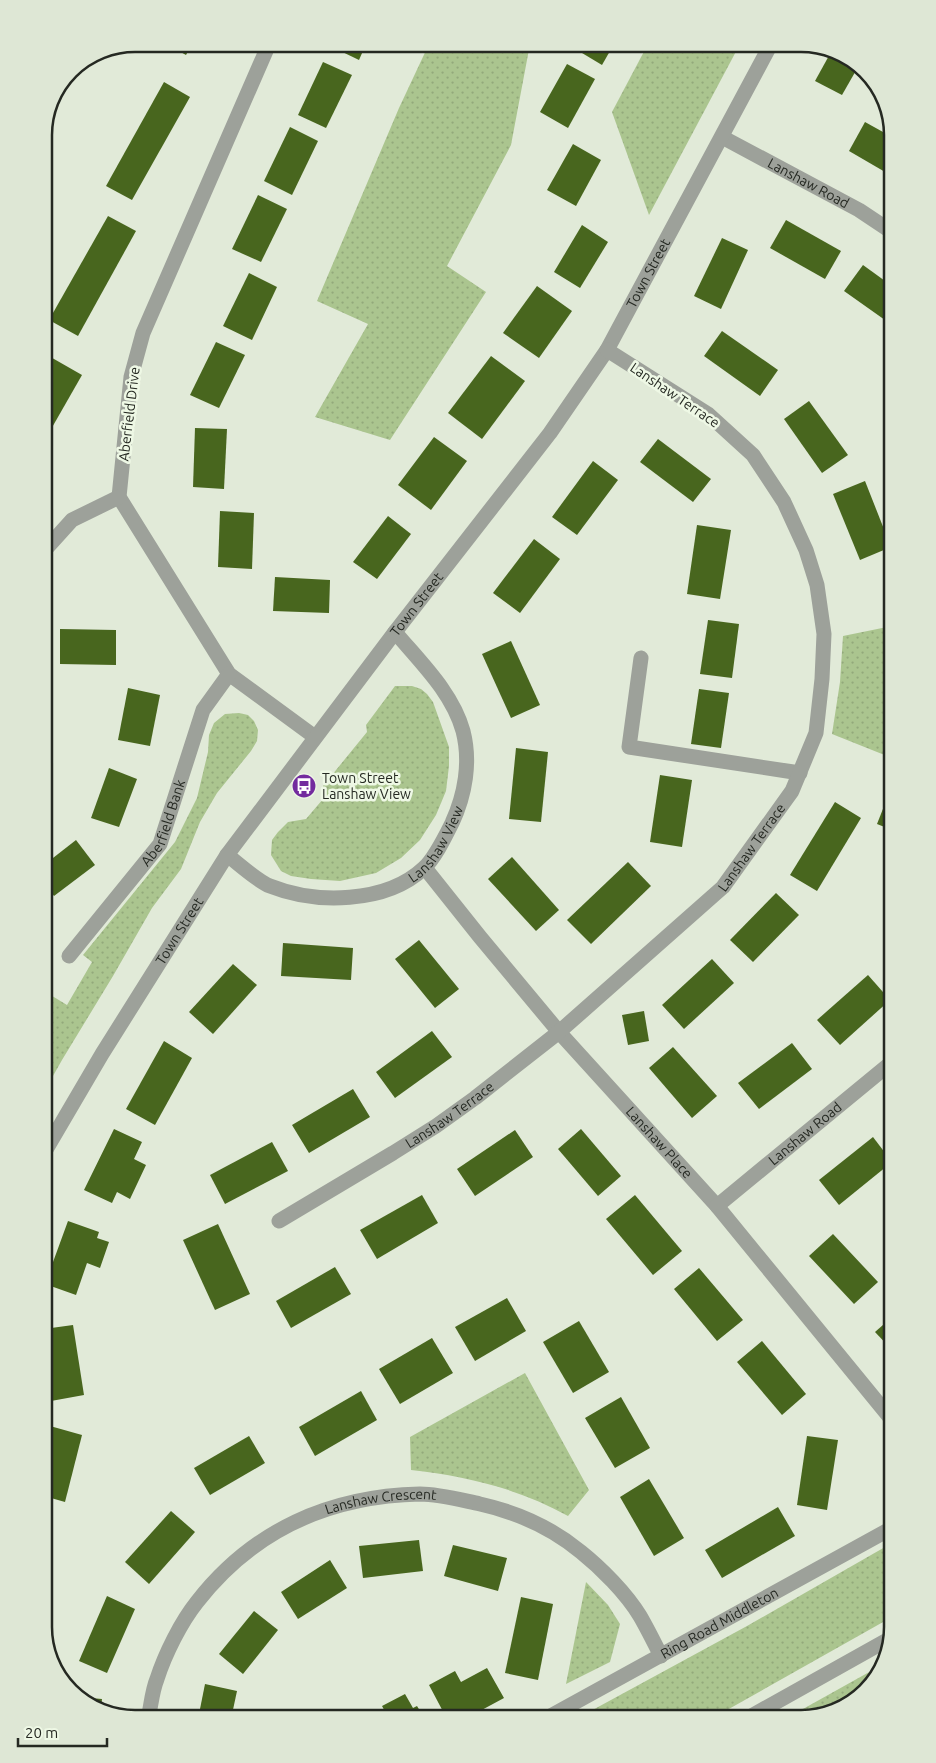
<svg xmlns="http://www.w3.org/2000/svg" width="936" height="1763" font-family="Ubuntu,sans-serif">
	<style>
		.grass { fill: url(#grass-dots) }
		.building { fill: #48661e }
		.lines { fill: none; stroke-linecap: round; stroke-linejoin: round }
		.minor { stroke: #9da19a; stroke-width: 15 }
		.labels { text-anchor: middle; stroke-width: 5; stroke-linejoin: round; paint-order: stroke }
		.street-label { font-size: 14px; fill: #252922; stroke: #eef8e5 }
		.poi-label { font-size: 14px; fill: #252922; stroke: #eef8e5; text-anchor: start }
		.rim { fill: none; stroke: #252922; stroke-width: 2.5 }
	</style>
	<defs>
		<pattern id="grass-dots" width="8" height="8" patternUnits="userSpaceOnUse" patternTransform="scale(1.25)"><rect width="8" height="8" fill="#abc58f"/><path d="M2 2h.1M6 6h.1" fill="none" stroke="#93a97b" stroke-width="1.8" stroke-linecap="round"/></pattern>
	</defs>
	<rect width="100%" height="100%" fill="#e1ead8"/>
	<g class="grass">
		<polygon points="429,44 530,44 511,145 447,266 486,292 390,440 315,417 368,324 317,301 399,108"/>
		<polygon points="648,44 740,44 649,215 612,112"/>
		<polygon points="892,626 892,758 832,734 840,682 843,636"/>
		<polygon points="395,686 412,686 421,689 427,694 433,702 449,747 449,766 446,791 436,815 420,840 401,858 376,873 340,881 311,879 291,876 281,871 271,855 272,840 278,832 288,822 306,819 323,799 323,786 367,732 366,725"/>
		<polygon points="239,713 248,715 254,721 258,730 257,741 251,751 217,793 200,822 181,869 152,908 113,976 62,1060 44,1092 44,991 67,1005 92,962 83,955 175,842 197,798 208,752 209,735 214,723 225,714"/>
		<path d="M 525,1373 L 589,1490 L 568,1516 C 520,1489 466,1476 411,1470 L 410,1437 Z"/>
		<polygon points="892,1543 892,1617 711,1719 576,1719 747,1626"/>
		<polygon points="586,1582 608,1605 620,1624 610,1662 566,1684"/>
		<polygon points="880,1666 877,1679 836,1712 800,1719 785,1719"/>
	</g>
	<g class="building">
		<polygon points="166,44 192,44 186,55"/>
		<polygon points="331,44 366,44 359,60 330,46"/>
		<polygon points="574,44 614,44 602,65 572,47"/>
		<polygon points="831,52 852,59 858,67 842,95 815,81"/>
		<polygon points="323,62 352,75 326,128 298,115"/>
		<polygon points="567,64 595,79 568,128 540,112"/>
		<polygon points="164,82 190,97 132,200 106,186"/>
		<polygon points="865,122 892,137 892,176 849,151"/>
		<polygon points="290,127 318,141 292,195 264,181"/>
		<polygon points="573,144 601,160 576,206 547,190"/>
		<polygon points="258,195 287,209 261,262 232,249"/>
		<polygon points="108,216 136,231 78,336 49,320"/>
		<polygon points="786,220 841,251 825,279 770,248"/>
		<polygon points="582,225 608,242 580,288 554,272"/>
		<polygon points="722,238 748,250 721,309 694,296"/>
		<polygon points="863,265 892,286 892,325 844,291"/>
		<polygon points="249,273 277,287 252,340 223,326"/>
		<polygon points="537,286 572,311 539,358 503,333"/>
		<polygon points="722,331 778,370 760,396 704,356"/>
		<polygon points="216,342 245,355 219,408 190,395"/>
		<polygon points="47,355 82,375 50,431 44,428 44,360"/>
		<polygon points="491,356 525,381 482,439 448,413"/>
		<polygon points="809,401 848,455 822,473 784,419"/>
		<polygon points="195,428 227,429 224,489 193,487"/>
		<polygon points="434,437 467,461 431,510 398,485"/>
		<polygon points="658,439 711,479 693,502 640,462"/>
		<polygon points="593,461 618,480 577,535 552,517"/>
		<polygon points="865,481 891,547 860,560 833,494"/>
		<polygon points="220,511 254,513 252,569 218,567"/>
		<polygon points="388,516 411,534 377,579 353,562"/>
		<polygon points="697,525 731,530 720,599 687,594"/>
		<polygon points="534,539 560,559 520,613 493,593"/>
		<polygon points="275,577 330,580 329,613 273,611"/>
		<polygon points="708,620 739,624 732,678 700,674"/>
		<polygon points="60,629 116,630 116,665 60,664"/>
		<polygon points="511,641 540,705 511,718 482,654"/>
		<polygon points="128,688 160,695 150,746 118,740"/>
		<polygon points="699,689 729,693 721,748 691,744"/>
		<polygon points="516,748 548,752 541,822 509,819"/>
		<polygon points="109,768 137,779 119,827 91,818"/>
		<polygon points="660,775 692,780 682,847 650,842"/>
		<polygon points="892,786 892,830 877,824"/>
		<polygon points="835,802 861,818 817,891 790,875"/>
		<polygon points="76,840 95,865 54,896 44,883 44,865"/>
		<polygon points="512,857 559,910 536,931 488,879"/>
		<polygon points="628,862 651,886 591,944 567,920"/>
		<polygon points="776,893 799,915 753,962 730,940"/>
		<polygon points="419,940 459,989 435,1008 395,959"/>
		<polygon points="283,943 353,948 351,980 281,976"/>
		<polygon points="712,959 734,983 684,1029 662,1005"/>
		<polygon points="233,964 257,985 213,1034 189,1012"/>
		<polygon points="868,975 890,1000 840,1045 817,1020"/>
		<polygon points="644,1011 649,1041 628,1045 622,1015"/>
		<polygon points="432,1031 452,1057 395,1098 376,1072"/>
		<polygon points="164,1041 192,1058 155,1125 126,1109"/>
		<polygon points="792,1043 812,1069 759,1109 738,1083"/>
		<polygon points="673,1047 717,1096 692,1118 649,1068"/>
		<polygon points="353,1089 370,1117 309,1153 292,1125"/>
		<polygon points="114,1129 142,1142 134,1159 146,1165 130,1199 117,1192 112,1203 84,1190"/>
		<polygon points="581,1129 621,1176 598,1196 558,1149"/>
		<polygon points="515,1130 533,1157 475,1196 457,1169"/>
		<polygon points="873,1137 892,1162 839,1205 819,1180"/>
		<polygon points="272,1142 288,1171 225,1204 210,1175"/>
		<polygon points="422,1195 438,1223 377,1259 360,1230"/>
		<polygon points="635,1195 682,1251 653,1275 606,1219"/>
		<polygon points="68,1221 99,1232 97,1238 109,1242 100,1268 87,1263 76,1295 45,1284"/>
		<polygon points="218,1224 250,1294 215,1310 183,1240"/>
		<polygon points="833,1234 878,1282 854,1304 809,1256"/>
		<polygon points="335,1267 351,1294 291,1328 276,1301"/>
		<polygon points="699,1268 743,1320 717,1341 674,1289"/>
		<polygon points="507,1298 526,1331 475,1361 455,1327"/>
		<polygon points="892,1317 892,1350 875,1332"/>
		<polygon points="579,1321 609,1372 573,1393 543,1342"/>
		<polygon points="73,1325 84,1395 51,1401 44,1354 44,1329"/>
		<polygon points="432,1338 453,1373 400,1404 379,1369"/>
		<polygon points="762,1341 806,1394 782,1415 737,1362"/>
		<polygon points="361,1391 377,1420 315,1456 299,1427"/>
		<polygon points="621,1397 650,1448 615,1468 585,1418"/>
		<polygon points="50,1426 82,1435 65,1502 44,1496 44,1452"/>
		<polygon points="249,1436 265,1463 210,1495 194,1468"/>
		<polygon points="807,1436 838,1440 827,1510 797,1505"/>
		<polygon points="649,1479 684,1538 654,1556 620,1497"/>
		<polygon points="778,1507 795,1536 722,1578 705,1550"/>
		<polygon points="171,1511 195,1532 149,1584 125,1562"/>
		<polygon points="419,1540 423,1571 363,1578 359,1546"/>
		<polygon points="453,1545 507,1558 498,1591 444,1576"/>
		<polygon points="330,1560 347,1588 298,1619 281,1592"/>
		<polygon points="107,1596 135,1609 107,1673 79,1661"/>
		<polygon points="521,1597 553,1604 538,1680 505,1673"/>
		<polygon points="254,1611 278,1630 243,1674 219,1654"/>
		<polygon points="487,1668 504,1698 465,1719 447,1719 429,1685 455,1671 461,1682"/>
		<polygon points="205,1684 237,1691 231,1719 198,1719"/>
		<polygon points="405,1694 413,1708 417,1706 425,1719 389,1719 382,1706"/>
		<polygon points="79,1697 102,1699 101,1709 84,1704"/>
	</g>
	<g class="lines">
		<g class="minor">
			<polyline points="269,44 143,333 131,377 119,497 229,674 315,737"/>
			<path id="s1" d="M 722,137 L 859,210 L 892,232"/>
			<polyline points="44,551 72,520 119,497"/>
			<polyline points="641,658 629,747 800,773"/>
			<path id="s2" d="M 227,855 C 238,863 257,881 270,886 C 315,904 386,904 424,868 C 435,858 445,837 452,823 C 465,795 471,762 463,731 C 452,692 421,663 395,632"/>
			<path id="s3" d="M 425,868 L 480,937 L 559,1032 L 717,1206 L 892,1420"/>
			<path id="s4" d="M 69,956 L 160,844 L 203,710 L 229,674"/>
			<path id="s5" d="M 44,1153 L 102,1054 L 227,855 L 395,632 L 550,433 L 607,350 L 771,44"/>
			<path id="s6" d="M 717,1206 L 892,1062"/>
			<path id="s7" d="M 279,1221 L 393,1153 L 436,1126 L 475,1098 L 559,1032 L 723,887 L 792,791 L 816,733 L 822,679 L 824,634 L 817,585 L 806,550 L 784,502 L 753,455 L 708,414 L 607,350"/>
			<path id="s8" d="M 148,1719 C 151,1706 152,1691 157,1679 C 165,1654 181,1622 197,1602 C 253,1530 330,1496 420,1494 C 439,1494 461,1500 480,1504 C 516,1512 552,1528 581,1552 C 601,1568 626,1593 640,1616 C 647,1628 654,1642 661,1656"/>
			<path id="s9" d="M 545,1719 L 892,1528"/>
			<polyline points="746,1719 889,1639"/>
		</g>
	</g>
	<defs>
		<symbol id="bus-disc" viewBox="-11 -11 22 22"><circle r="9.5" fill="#732b9e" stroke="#eef8e5"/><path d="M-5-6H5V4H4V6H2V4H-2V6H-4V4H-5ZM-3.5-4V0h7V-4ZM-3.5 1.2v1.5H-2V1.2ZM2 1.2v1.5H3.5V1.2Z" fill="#fff"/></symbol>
	</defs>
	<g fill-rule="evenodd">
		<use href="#bus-disc" x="290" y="772" width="28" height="28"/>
	</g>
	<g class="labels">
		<g class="street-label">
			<text dy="5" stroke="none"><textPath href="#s1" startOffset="98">Lanshaw Road</textPath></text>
			<text dy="5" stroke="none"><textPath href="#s5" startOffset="1069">Town Street</textPath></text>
			<text transform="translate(675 395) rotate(34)" y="5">Lanshaw Terrace</text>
			<text transform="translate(129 414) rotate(-83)" y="5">Aberfield Drive</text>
			<text dy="5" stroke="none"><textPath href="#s5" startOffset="664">Town Street</textPath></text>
			<text dy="5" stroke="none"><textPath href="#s4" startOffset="165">Aberfield Bank</textPath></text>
			<text dy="5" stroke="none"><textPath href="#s2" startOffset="242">Lanshaw View</textPath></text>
			<text dy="5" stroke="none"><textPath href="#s7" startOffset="606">Lanshaw Terrace</textPath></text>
			<text dy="5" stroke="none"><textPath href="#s5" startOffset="260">Town Street</textPath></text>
			<text dy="5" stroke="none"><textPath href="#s7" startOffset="201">Lanshaw Terrace</textPath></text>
			<text dy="5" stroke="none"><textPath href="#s6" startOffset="114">Lanshaw Road</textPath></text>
			<text dy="5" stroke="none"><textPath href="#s3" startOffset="361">Lanshaw Place</textPath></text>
			<text dy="5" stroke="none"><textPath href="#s8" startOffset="345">Lanshaw Crescent</textPath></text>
			<text dy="5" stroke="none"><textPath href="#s9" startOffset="199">Ring Road Middleton</textPath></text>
		</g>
		<g class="poi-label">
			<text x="322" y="783">Town Street<tspan x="322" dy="16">Lanshaw View</tspan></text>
		</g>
	</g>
	<path d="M0 0H936V1763H0ZM135 52H801A83 83 0 0 1 884 135V1627A83 83 0 0 1 801 1710H135A83 83 0 0 1 52 1627V135A83 83 0 0 1 135 52Z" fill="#dee7d5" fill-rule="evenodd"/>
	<path class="rim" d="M135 52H801A83 83 0 0 1 884 135V1627A83 83 0 0 1 801 1710H135A83 83 0 0 1 52 1627V135A83 83 0 0 1 135 52Z"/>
	<path d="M18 1738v8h89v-8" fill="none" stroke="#252922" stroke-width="2.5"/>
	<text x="25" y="1738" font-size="15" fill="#252922" stroke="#eef8e5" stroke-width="4" paint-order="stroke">20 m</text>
</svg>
